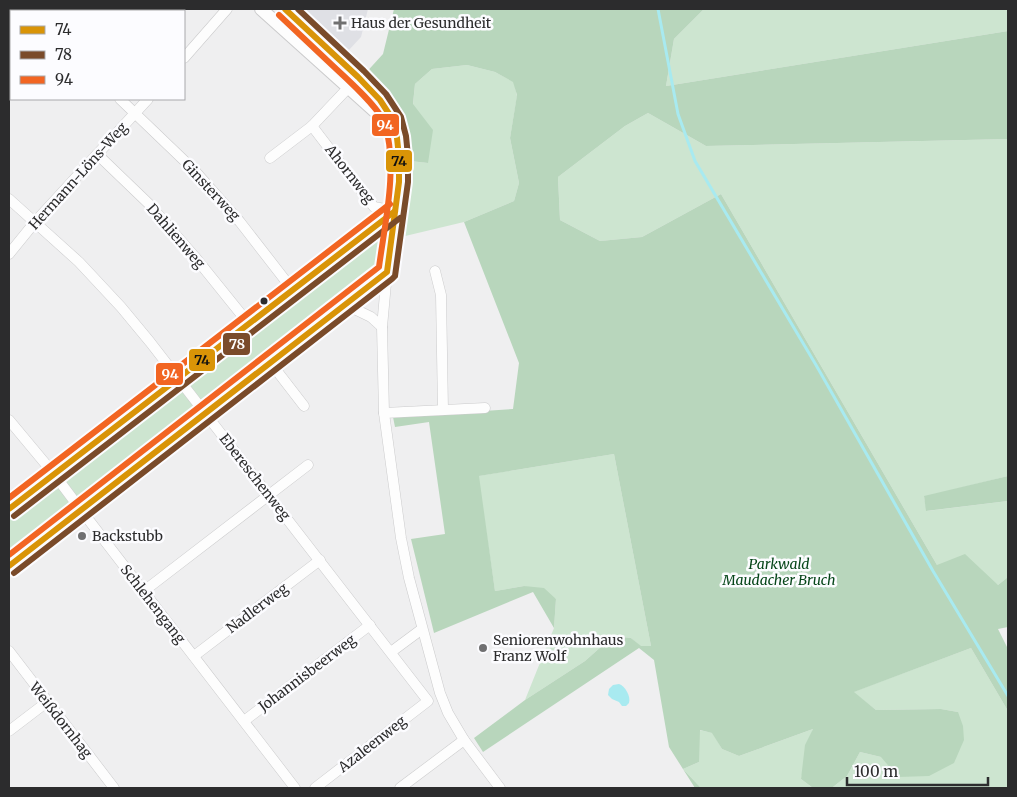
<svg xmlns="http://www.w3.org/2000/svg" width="1017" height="797" font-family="Merriweather,serif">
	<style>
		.built { fill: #dfe0e5 }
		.green { fill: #cde5d0 }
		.forest { fill: #b8d6bc }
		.water { fill: #a8eaf0 }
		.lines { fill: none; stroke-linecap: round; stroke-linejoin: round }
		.stream { stroke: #a8eaf0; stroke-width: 3 }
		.minor-casing { stroke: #cbcbcc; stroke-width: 11 }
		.tertiary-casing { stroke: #cbcbcc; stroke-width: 14 }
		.minor { stroke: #fdfdfd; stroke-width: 10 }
		.tertiary { stroke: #fdfdfd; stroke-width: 12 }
		.bus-1-casing { stroke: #fcfcff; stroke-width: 10 }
		.bus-2-casing { stroke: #fcfcff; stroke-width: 10 }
		.bus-3-casing { stroke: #fcfcff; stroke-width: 10 }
		.bus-1 { stroke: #d99407; stroke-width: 6 }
		.bus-2 { stroke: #7a4b2a; stroke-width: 6 }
		.bus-3 { stroke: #f26522; stroke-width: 6 }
		.poi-dot { fill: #707071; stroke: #fcfcff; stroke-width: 2 }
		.bus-dot { fill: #2c2c2d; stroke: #fcfcff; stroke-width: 2 }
		.labels { text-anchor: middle; stroke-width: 5; stroke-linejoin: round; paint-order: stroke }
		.poi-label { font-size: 14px; fill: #2c2c2d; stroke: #fcfcff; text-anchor: start }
		.street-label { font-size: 14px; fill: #2c2c2d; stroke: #fcfcff }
		.park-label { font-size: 14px; font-style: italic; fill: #064619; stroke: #fcfcff }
		.line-badge { stroke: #fcfcff; stroke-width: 2 }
		.badge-label { font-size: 14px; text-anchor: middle; font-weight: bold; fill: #fff }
		.pale-badge-label { font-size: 14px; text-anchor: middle; font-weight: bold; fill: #111 }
	</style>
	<rect width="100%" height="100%" fill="#efeff0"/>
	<polygon class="built" points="299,9 368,9 361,37 347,52"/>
	<g class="green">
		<polygon points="704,9 1008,9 1008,31 666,86 674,39"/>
		<polygon points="467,65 495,72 514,82 517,96 510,138 519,183 514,201 464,222 401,237 410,161 428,163 413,105 415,84 432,69"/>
		<polygon points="648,113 706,146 1008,139 1008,476 924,497 927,511 1008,501 1008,577 998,585 937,565 721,194 642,237 600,241 560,220 558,177 625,126"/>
		<polygon points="395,211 387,272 9,566 9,509"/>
		<polygon points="614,454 651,646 640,646 631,638 622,637 603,645 585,661 525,700 554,628 556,599 524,586 495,591 478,476"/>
		<polygon points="971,648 1008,711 1008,788 821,788 833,787 847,776 860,752 881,757 958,712 941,709 876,710 853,692"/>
		<polygon points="813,729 801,779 813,788 701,788 683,769 699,762 699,730 713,733 722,749 739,756"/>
	</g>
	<g class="forest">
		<polygon points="394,9 704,9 674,39 666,86 1008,31 1008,139 706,146 648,113 625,126 558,177 560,220 600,241 642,237 721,194 937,565 965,554 998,585 1008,577 1008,627 998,629 1008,649 1008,711 971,648 854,692 876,710 941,709 958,712 963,726 964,740 954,763 929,776 898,777 881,757 860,752 847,776 833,787 813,788 801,779 805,745 813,729 739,756 722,749 712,733 700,730 699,762 683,769 701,788 695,788 669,747 654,660 639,648 483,752 474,738 525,700 585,661 603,645 622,637 631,638 641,646 651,646 614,454 479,476 495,591 524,586 544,588 556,599 554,628 533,592 434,633 411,539 445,534 429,422 395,427 393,417 513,409 519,363 464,222 514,201 519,183 510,138 517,95 513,82 495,72 467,65 432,69 415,84 413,104 433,130 428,163 410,161 401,122 389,100 362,77 383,54"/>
		<polygon points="1008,476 1008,501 926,511 924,496"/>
	</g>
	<path class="water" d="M 619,684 C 625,686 631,696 629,703 L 626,706 L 622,706 L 619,702 L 612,699 L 608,695 L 609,689 L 613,685 Z"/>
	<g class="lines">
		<polyline class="stream" points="658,9 678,114 695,161 816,365 933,571 1008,696"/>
		<defs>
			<g id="minor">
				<polyline points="34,9 37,11"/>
				<polyline points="9,10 11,13"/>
				<polyline points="184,58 227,9"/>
				<polyline points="120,99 194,170 240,222 292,289"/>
				<polyline points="312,126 374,207 395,211"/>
				<polyline points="97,154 149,204 195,257 249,324"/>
				<polyline points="270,158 312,126 348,88"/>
				<polyline points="9,199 79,262 121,307 150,342 428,701 315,788"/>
				<polyline points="9,254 35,222 148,99"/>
				<polyline points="435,271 441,295 443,410"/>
				<polyline points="387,272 382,327 384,413 401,538 409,578 440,693 448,713 464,740 500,788"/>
				<polyline points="344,304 371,317 382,327"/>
				<polyline points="270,362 304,406"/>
				<polyline points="384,413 485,408"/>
				<polyline points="9,420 54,474 81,510 295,788"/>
				<polyline points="144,591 308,465"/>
				<polyline points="9,651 114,788"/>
				<polyline points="391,652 422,629"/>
				<polyline points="194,656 320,560"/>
				<polyline points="244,721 370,625"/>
				<polyline points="9,731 47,702"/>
				<polyline points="400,788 464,740"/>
			</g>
			<g id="tertiary">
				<polyline points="261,9 379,115 390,126"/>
				<polyline points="9,509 395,211"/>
				<polyline points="9,566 387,272 399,182 399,157 397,138 394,128 393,120 380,100 358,77 285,9"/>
			</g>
		</defs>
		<use href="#minor" class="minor-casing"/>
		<use href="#tertiary" class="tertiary-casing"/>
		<use href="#minor" class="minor"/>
		<use href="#tertiary" class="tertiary"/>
		<defs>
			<g id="bus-1">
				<polyline points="9,509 395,211"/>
				<polyline points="9,566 387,272 399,182 399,157 397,138 393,120 380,100 358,77 285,9"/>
			</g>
			<g id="bus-2">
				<polyline points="14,516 400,218"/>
				<polyline points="14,573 392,279 395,276 408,182 408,156 406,136 401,117 386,94 364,71 298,9"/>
			</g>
			<g id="bus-3">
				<polyline points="9,498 390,204"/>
				<path d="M 9,555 L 379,267 C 385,222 398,168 385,124 C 379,107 346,78 332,65 C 314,48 297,32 279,15"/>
			</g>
		</defs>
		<use href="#bus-1" class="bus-1-casing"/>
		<use href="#bus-2" class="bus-2-casing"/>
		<use href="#bus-3" class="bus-3-casing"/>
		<use href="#bus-1" class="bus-1"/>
		<use href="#bus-2" class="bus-2"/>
		<use href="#bus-3" class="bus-3"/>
	</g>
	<g class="poi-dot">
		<path d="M337.5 15.5h5v5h5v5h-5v5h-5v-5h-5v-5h5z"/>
		<circle cx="82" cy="536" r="5"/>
		<circle cx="483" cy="648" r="5"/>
	</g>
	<circle class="bus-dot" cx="264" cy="301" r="4.5"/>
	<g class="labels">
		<g class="poi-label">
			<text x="351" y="28">Haus der Gesundheit</text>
			<text x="92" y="541">Backstubb</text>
			<text x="493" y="645">Seniorenwohnhaus<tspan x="493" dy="16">Franz Wolf</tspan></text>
		</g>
		<g class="street-label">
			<text transform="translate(350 174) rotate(52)" y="5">Ahornweg</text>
			<text transform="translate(78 176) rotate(-48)" y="5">Hermann-Löns-Weg</text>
			<text transform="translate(211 190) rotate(47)" y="5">Ginsterweg</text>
			<text transform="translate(176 236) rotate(49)" y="5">Dahlienweg</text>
			<text transform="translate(255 477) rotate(52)" y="5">Ebereschenweg</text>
			<text transform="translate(153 604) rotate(52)" y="5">Schlehengang</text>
			<text transform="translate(257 608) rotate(-37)" y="5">Nadlerweg</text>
			<text transform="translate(307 673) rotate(-37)" y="5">Johannisbeerweg</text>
			<text transform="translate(61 720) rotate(52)" y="5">Weißdornhag</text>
			<text transform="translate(372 744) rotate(-38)" y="5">Azaleenweg</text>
		</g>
		<g class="park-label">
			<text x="779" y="569">Parkwald<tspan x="779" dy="16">Maudacher Bruch</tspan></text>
		</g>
	</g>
	<g class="line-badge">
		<rect x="371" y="113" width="29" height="24" rx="5" fill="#f26522"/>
		<rect x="385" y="149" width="28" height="24" rx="5" fill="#d99407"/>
		<rect x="222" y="332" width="29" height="24" rx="5" fill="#7a4b2a"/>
		<rect x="188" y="348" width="28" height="24" rx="5" fill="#d99407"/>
		<rect x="155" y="362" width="29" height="24" rx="5" fill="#f26522"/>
	</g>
	<g class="badge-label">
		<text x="385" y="130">94</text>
		<text x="237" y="349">78</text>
		<text x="170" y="379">94</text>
	</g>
	<g class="pale-badge-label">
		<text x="399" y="166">74</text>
		<text x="202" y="365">74</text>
	</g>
	<rect width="1017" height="797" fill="none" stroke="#2c2c2d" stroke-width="20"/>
	<rect x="10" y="10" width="175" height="90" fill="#fcfcff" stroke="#a9a9ab"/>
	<rect x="20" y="26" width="25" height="8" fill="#d99407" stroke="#a9a9ab"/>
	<text x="55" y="35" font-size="15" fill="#2c2c2d">74</text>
	<rect x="20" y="51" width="25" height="8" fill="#7a4b2a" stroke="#a9a9ab"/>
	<text x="55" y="60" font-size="15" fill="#2c2c2d">78</text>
	<rect x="20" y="76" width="25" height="8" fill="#f26522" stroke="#a9a9ab"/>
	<text x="55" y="85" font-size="15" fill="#2c2c2d">94</text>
	<path d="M847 777v8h141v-8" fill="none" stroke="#2c2c2d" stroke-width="2.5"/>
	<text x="854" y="777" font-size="15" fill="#2c2c2d" stroke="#fcfcff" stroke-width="4" paint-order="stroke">100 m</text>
</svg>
